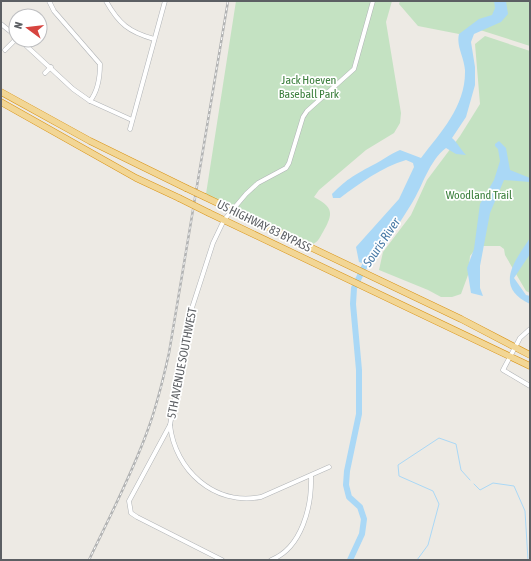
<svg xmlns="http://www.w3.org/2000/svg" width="531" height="561" font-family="'Asap Condensed',sans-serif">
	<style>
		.green { fill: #c4e2c2 }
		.water { fill: #aad8f6 }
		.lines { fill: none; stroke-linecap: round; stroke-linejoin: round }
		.stream { stroke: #aad8f6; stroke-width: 1 }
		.river { stroke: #aad8f6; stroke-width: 6 }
		.minor-casing { stroke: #b1b4b7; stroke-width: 5 }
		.highway-casing { stroke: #d99417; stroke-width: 7 }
		.minor { stroke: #fff; stroke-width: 4 }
		.highway { stroke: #f2d695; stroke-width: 6 }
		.rail-casing { stroke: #b2b3b3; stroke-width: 2.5 }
		.rail { stroke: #fff; stroke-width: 1; stroke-dasharray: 3; stroke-linecap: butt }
		.highway-bridge-casing { stroke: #d99417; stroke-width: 7; stroke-linecap: butt }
		.highway-bridge { stroke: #f2d695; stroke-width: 6 }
		.labels { text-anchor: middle; stroke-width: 3.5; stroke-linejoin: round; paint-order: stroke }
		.park-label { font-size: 12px; fill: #3d803e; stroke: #fff }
		.street-label { font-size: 12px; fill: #5c5f63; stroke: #fff }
		.water-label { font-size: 13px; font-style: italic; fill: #497aa6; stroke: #fff }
	</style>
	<rect width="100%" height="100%" fill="#edeae4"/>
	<g class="green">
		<path d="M 236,1 L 392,1 L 386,22 L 401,113 L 400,123 L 394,133 L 366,150 L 319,190 L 314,197 C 333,207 334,213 323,232 C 320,237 318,242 313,244 L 239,211 L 206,194 Z"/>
		<polygon points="400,1 530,1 530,46 480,30 459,34 418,26 399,4"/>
		<polygon points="485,36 530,51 530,293 526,291 505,255 504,249 500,246 478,246 470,256 468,275 461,294 452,297 441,297 428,290 379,270 383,252 411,215 427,180 460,136 480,104 475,44"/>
	</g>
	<g class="water">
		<path d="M 494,1 L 506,1 L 508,14 L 501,22 L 474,34 L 471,42 L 475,67 L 475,85 L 466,117 L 452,138 C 458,143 460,149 466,155 L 456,154 L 446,148 C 429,161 423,185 412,203 C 399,224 385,245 372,266 L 359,262 L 356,247 L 399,199 L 414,167 L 413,163 L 406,160 C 382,167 360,183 340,198 L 333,198 L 332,194 C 348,178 356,174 375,164 C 384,159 389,155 400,150 L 421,158 C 441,132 466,106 465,70 C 464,57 456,46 459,34 L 479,19 L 492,15 L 495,8 Z"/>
		<polygon points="499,141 506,148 510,170 530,178 530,182 504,180 490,213 480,266 480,288 483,296 471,293 467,268 474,249 480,204 494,180 500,161 498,149 495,146 495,144"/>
		<path d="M 530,238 L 530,254 L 514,278 L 526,295 L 530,296 L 530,304 C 494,287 514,262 530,238 Z"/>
	</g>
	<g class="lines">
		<g class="stream">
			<polyline points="474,484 480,490 493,483 514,486 525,511 528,560"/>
			<polyline points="417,560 428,545 439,504 433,491 399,476 398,465 439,438 456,444 461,470 470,480"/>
		</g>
		<polyline class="river" points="350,560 362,534 364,519 360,507 349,497 346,485 347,471 359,414 359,370 353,304 354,288 369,257"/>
		<defs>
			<g id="minor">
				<path d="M 49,1 L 54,11 L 100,64 C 100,76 98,91 90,101"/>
				<path d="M 106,1 C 119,24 129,32 154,39"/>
				<polyline points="1,24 16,36"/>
				<polyline points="20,40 73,89 90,101 132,120"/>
				<polyline points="5,50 16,39"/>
				<polyline points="45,73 51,67"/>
				<polyline points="130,129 165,1"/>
				<polyline points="530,329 520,338 503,370 530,386"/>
				<path d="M 170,425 C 175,470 214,506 261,497 L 329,467"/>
				<polyline points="222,560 137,517 131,513 129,501 170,425 191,311 213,243 224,220 246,194 258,183 286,168 289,163 303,117 307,111 354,69 373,1"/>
				<path d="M 271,560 C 302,548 312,506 311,476"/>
			</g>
			<g id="highway">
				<polyline points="1,92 90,141 186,188"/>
				<polyline points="1,102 136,178 179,198"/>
				<polyline points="205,197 461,319 530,355"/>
				<polyline points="209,213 530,366"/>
			</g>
		</defs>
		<use href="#minor" class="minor-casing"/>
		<use href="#highway" class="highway-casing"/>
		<use href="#minor" class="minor"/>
		<use href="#highway" class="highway"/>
		<defs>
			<path id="rail" d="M 89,560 C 109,518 131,476 147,432 C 157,406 163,380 169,353 L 228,1"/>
		</defs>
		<use href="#rail" class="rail-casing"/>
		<use href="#rail" class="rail"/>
		<defs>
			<g id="highway-bridge">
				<polyline points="186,188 205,197"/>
				<polyline points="179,198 209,213"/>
			</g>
		</defs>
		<use href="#highway-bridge" class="highway-bridge-casing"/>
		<use href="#highway-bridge" class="highway-bridge"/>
	</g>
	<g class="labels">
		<g class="park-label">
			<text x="309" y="84">Jack Hoeven<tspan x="309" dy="14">Baseball Park</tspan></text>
			<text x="479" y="199">Woodland Trail</text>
		</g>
		<g class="street-label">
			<text transform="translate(264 226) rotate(26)" y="4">US HIGHWAY 83 BYPASS</text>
			<text transform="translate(182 363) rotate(-79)" y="4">5TH AVENUE SOUTHWEST</text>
		</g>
		<g class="water-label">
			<text transform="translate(381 242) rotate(-56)" y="5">Souris River</text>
		</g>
	</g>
	<rect width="531" height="561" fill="none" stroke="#5c5f63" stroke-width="4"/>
	<g transform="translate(28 28) rotate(285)"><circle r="19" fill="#ffffff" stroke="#bebfc1"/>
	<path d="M0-3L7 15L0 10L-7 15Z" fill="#d7443f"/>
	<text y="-6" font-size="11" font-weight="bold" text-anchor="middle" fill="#5c5f63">N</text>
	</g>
</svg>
